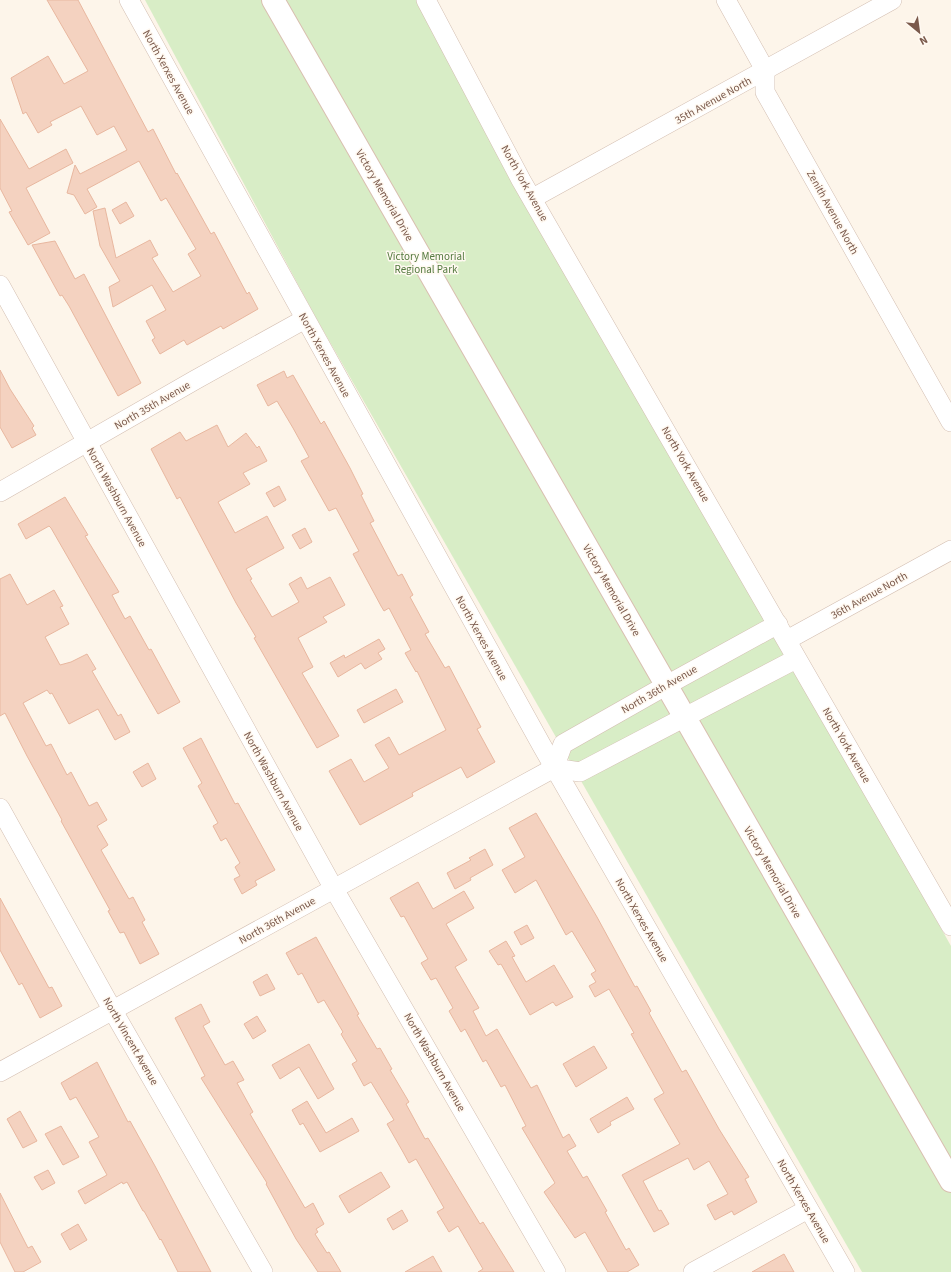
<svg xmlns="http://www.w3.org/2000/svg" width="951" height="1272" font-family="'Source Sans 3',sans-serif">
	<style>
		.green { fill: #d8edc6 }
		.building { fill: #f4d2c0; stroke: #e8b79f }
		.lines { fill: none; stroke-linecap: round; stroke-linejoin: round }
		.street-casing { stroke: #d3beb1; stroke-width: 20 }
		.secondary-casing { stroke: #d9bfb0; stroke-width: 24 }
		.street { stroke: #fff; stroke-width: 19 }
		.secondary { stroke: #fff; stroke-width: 22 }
		.labels { text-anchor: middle; stroke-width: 3; stroke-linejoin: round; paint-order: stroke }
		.street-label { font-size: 11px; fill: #7a594b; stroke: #fff9f1 }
		.park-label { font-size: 11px; fill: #547a3f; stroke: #fff9f1 }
	</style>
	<rect width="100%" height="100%" fill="#fdf5ea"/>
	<polygon class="green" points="145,0 417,0 951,946 951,1272 862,1272 315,316"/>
	<g class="building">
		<polygon points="47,0 78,0 148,132 153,129 176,174 177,173 211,234 214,232 247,294 249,292 258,309 223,329 221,326 187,345 184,340 160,354 152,340 155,338 146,321 166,310 152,285 113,307 109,287 120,281 100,246 93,211 105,208 116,258 150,240 158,255 152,258 173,292 201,276 188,254 196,249 166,198 161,201 139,161 87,189 97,207 85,214 74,195 67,193 75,165 80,174 127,150 114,126 97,135 81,106 50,122 52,125 38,133 26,112 23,114 11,78 48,56 64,84 88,71"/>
		<polygon points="0,119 29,169 66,149 73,163 26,188 50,233 28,245 9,212 12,211 0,188"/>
		<polygon points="126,202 134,216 120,224 112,210"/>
		<polygon points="55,241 75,279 84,274 141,383 118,396 69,306 62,295 60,296 32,245"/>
		<polygon points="0,370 10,389 34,426 32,428 36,435 12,448 0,427"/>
		<polygon points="284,371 287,378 293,375 321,424 324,421 350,468 363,494 361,495 374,521 370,523 398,576 402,574 413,595 410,597 429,632 425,634 445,668 449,666 481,727 477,729 495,762 467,778 461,767 412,793 413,796 360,825 329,771 351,759 364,782 389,768 375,745 389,737 399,755 446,730 417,671 416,672 405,653 411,650 389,608 384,611 381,606 353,554 359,551 336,508 329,511 301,461 309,457 293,428 277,401 268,406 257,385"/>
		<polygon points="217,425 228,447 246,433 257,448 259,446 267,461 243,473 250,484 218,502 235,533 267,516 284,548 246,569 252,579 250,580 272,617 299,602 289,584 301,577 307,589 330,577 345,605 323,617 327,622 298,638 313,667 302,673 339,736 317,748 254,638 256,637 236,603 180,497 177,499 151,449 180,432 186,441"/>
		<polygon points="279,486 286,500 274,507 266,493"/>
		<polygon points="65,497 88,535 85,536 119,592 112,595 125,619 130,616 149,650 151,649 180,702 158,714 51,528 49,526 26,539 18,524"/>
		<polygon points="305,528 312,542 300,549 292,535"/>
		<polygon points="10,574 27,605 54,590 63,606 60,607 69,624 45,637 60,665 71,662 87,654 96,669 92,671 118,716 121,714 130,732 115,740 98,709 69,724 52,693 50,694 47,690 23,703 46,746 51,744 67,775 71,772 89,806 97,802 107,820 97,826 108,845 101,850 129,899 133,897 145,920 142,922 159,954 140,964 124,932 120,933 108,911 110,910 71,839 61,821 62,820 27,756 5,713 0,716 0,579"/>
		<polygon points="379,639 385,649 378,653 382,659 365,669 361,663 338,677 330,663 344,655 345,658"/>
		<polygon points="396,689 403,702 364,723 357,710"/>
		<polygon points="201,738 235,804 238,803 275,870 255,881 257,885 242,894 234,879 240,876 235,867 240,863 226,838 221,841 213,826 218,823 198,786 202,783 183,748"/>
		<polygon points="148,763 156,779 142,787 133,772"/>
		<polygon points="536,813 597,917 635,987 637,986 651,1011 649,1013 682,1072 686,1070 719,1129 749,1177 745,1179 757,1202 734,1215 732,1211 715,1220 707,1205 728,1194 709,1161 694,1170 688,1158 643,1181 659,1211 661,1210 669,1224 654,1232 622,1175 680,1144 654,1099 664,1093 631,1034 634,1033 609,989 595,997 589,986 596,982 591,974 596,971 572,931 566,935 536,880 515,893 502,870 525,857 509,828"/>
		<polygon points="485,849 493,865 470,878 471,880 455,889 447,873 471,860 469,858"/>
		<polygon points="418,882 433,909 464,891 474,908 446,924 467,960 455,967 479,1008 473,1011 486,1036 497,1029 531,1088 537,1085 563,1138 569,1134 576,1146 567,1151 583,1178 587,1176 607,1211 605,1212 626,1250 629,1248 639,1265 627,1272 608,1272 585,1232 575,1238 544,1192 555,1183 522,1128 526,1126 505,1085 501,1087 486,1060 483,1062 465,1029 461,1032 449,1011 453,1008 436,978 431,980 421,963 428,959 404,916 401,917 390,898"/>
		<polygon points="0,898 49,988 52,987 62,1006 40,1018 22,983 19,985 0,950"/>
		<polygon points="527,925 534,938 521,945 514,932"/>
		<polygon points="316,937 359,1014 357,1015 377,1049 380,1048 392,1069 390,1070 409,1102 406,1104 425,1139 428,1138 480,1224 483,1222 514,1272 478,1272 483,1269 458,1226 449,1232 437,1212 444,1208 416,1159 409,1163 403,1152 387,1124 394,1120 371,1082 364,1086 352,1064 357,1061 341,1034 343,1032 324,1000 318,1003 302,973 298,975 286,953"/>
		<polygon points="506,941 515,956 512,957 526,982 554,965 573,997 556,1006 553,1002 530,1015 501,964 498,965 489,951"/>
		<polygon points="267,974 275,989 260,996 253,982"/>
		<polygon points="201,1004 210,1022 203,1026 225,1065 233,1061 244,1080 237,1083 253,1112 250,1114 305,1208 313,1203 324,1224 316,1229 318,1232 315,1234 327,1253 329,1252 341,1272 318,1272 296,1239 266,1184 267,1183 201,1078 205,1076 175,1018"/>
		<polygon points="257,1016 266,1031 253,1039 244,1024"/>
		<polygon points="309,1044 334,1089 318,1099 299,1067 280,1079 272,1065"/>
		<polygon points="594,1046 607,1068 576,1087 563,1064"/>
		<polygon points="97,1062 128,1122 130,1121 155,1166 211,1272 178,1272 161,1239 160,1240 144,1211 143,1211 127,1182 123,1184 122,1182 85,1204 78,1191 107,1175 89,1142 99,1137 76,1097 70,1100 61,1083"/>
		<polygon points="627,1097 634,1109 610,1122 611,1125 598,1133 590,1119"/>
		<polygon points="307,1101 326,1133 352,1118 359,1131 320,1152 303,1123 300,1125 292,1110"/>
		<polygon points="20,1111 37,1141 23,1148 7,1119"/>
		<polygon points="61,1126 79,1157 63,1165 45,1134"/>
		<polygon points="48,1170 55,1183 42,1190 34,1177"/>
		<polygon points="381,1172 390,1187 349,1213 339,1196"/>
		<polygon points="0,1193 28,1248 32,1246 41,1262 23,1272 15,1272 0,1242"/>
		<polygon points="402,1210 408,1221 393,1230 387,1219"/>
		<polygon points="78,1224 87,1240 70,1250 61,1234"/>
		<polygon points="784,1254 794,1272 752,1272"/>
		<polygon points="433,1256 442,1272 405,1272"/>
	</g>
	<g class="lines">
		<defs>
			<g id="street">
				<polyline points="129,0 542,746 845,1272"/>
				<polyline points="426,0 521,180 951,926"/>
				<polyline points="726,0 765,70 765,92 951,422"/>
				<polyline points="533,198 892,0"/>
				<polyline points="0,285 334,889 556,1272"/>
				<polyline points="0,492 195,380 305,319"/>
				<polyline points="787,640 951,550"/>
				<polyline points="554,768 580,772 796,659"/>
				<polyline points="0,808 113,1011 263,1272"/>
				<polyline points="0,1072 543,774 554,768 563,744 667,685 778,624"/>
				<polyline points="693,1272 808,1209"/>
			</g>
			<polyline id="secondary" points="273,0 951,1181"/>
		</defs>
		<use href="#street" class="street-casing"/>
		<use href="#secondary" class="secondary-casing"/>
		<use href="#street" class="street"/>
		<use href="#secondary" class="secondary"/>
	</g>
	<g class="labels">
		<g class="street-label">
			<text transform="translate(169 72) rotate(61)" y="4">North Xerxes Avenue</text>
			<text transform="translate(713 100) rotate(-29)" y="4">35th Avenue North</text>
			<text transform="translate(525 183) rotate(61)" y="4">North York Avenue</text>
			<text transform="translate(385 195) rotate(60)" y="4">Victory Memorial Drive</text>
			<text transform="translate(833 212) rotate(61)" y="4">Zenith Avenue North</text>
			<text transform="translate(325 355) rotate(61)" y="4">North Xerxes Avenue</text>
			<text transform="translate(152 405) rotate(-30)" y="4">North 35th Avenue</text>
			<text transform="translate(686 464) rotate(60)" y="4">North York Avenue</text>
			<text transform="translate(117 497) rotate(61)" y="4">North Washburn Avenue</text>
			<text transform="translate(612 590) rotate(60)" y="4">Victory Memorial Drive</text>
			<text transform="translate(869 595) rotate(-29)" y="4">36th Avenue North</text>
			<text transform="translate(482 638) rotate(61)" y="4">North Xerxes Avenue</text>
			<text transform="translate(659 689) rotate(-30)" y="4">North 36th Avenue</text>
			<text transform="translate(847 745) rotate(60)" y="4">North York Avenue</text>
			<text transform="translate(274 781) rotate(61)" y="4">North Washburn Avenue</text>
			<text transform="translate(773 872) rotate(60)" y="4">Victory Memorial Drive</text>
			<text transform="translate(277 920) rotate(-29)" y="4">North 36th Avenue</text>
			<text transform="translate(642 920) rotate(60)" y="4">North Xerxes Avenue</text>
			<text transform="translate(131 1041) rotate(60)" y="4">North Vincent Avenue</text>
			<text transform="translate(435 1062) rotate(60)" y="4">North Washburn Avenue</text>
			<text transform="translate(804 1201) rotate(60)" y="4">North Xerxes Avenue</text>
		</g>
		<g class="park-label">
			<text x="426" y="260">Victory Memorial<tspan x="426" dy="13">Regional Park</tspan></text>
		</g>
	</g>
	<g transform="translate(919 32) rotate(151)" stroke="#fff9f1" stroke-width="3" paint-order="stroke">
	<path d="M0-3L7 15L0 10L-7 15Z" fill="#7a594b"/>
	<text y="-6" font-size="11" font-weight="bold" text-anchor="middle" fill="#7a594b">N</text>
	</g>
</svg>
